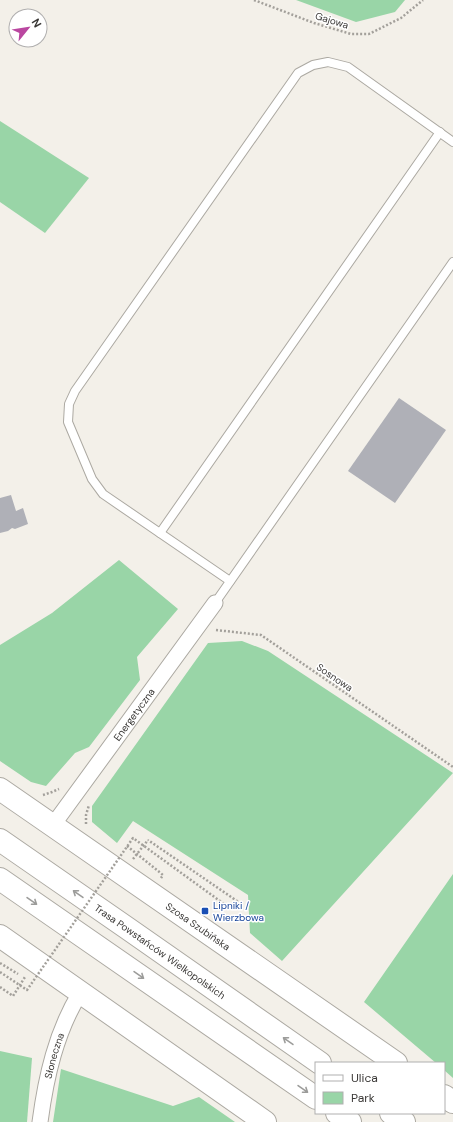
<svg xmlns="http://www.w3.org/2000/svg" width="453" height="1122" font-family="'DM Sans',sans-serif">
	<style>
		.green { fill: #99d5a7 }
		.building { fill: #afb0b7 }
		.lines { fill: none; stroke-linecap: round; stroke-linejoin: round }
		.lane-casing { stroke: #aca9a2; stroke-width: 10 }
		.street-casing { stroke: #aca9a2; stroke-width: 17 }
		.secondary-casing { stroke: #aca9a2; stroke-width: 24 }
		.highway-casing { stroke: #aca9a2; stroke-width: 24 }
		.path { stroke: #a3a09b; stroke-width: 2.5; stroke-dasharray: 2 2; stroke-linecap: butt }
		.lane { stroke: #fff; stroke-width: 8 }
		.street { stroke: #fff; stroke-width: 15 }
		.secondary { stroke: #fff; stroke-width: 22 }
		.highway { stroke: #fff; stroke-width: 22 }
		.path-bridge { stroke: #a3a09b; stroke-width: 2.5; stroke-dasharray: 2 2; stroke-linecap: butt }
		.oneway { stroke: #9c9c9a }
		.transit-dot { fill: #1a4fb4; stroke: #fff; stroke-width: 1.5 }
		.labels { text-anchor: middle; stroke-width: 3; stroke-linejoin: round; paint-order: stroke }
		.street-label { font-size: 10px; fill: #3a3836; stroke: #fff }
		.transit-label { font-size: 10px; fill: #164399; stroke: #fff; text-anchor: start }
	</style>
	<rect width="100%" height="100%" fill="#f3f0e9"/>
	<g class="green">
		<polygon points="296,0 405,0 395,12 356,22"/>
		<polygon points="0,121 89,178 45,233 0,202"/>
		<polygon points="119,560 178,609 137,657 140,680 89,747 75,753 46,786 31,782 0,761 0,645 52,613"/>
		<polygon points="242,641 268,651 453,773 282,961 250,933 248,895 133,821 117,843 92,822 92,806 208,643"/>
		<polygon points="453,874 453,1078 444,1070 444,1063 436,1063 364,1002"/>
		<polygon points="0,1051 32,1058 27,1122 0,1122"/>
		<polygon points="61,1069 173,1106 199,1097 235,1122 53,1122"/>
	</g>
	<g class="building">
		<polygon points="399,398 446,430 395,503 348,471"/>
		<polygon points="11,495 16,511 23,508 28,524 15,529 12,528 8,531 0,533 0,498"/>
	</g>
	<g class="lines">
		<defs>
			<g id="lane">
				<polyline points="160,533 440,132"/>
				<polyline points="230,581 103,494 92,479 68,422 69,404 75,391 298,73 313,65 328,62 348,67 453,142"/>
				<polyline points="215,603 453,262"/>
			</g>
			<g id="street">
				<path id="s1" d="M 53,825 L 215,603"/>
				<path id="s2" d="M 40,1122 C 46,1077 56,1032 80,993"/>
			</g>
			<g id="secondary">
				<path id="s3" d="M 0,789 L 396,1063"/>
				<polyline points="0,936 265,1122"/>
				<polyline points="444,1096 453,1102"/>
			</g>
			<g id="highway">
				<path id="s4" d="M 0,840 L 127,928 L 320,1063"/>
				<polyline points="0,879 316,1098"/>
				<polyline points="337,1113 350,1122"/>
				<polyline points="391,1113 404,1122"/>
			</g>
		</defs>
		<use href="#lane" class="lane-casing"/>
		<use href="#street" class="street-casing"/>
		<use href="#secondary" class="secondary-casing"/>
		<use href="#highway" class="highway-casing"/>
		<g class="path">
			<polyline points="254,0 314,23 351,34 369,34 401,18 423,0"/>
			<polyline points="216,630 261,635 453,767"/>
			<polyline points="43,795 52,792 59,789"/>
			<polyline points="86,824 86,815 89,805"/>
			<polyline points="127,846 163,875 161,878"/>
			<polyline points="133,859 148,840"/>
			<polyline points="0,963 18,974"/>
			<polyline points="0,987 13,996 25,977"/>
		</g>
		<use href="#lane" class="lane"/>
		<use href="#street" class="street"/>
		<use href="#secondary" class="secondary"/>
		<use href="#highway" class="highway"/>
		<polyline class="path-bridge" points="0,972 27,990 133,838 231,909 237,901 148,840"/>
	</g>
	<defs><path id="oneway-shaft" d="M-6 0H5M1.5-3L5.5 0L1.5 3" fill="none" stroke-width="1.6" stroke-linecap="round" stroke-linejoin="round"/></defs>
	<g class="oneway">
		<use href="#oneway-shaft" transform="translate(78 894) rotate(-145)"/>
		<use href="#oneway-shaft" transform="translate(32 901) rotate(35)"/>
		<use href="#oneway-shaft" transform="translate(139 975) rotate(35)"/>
		<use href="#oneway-shaft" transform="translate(288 1041) rotate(-145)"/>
		<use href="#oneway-shaft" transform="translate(303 1089) rotate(35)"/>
	</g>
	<rect class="transit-dot" x="201" y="907" width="8" height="8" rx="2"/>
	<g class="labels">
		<g class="street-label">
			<text transform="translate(332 20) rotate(17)" y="4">Gajowa</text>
			<text transform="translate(335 677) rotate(34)" y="4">Sosnowa</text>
			<text dy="4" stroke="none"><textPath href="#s1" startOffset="137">Energetyczna</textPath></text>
			<text dy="4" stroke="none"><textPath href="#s3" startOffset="241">Szosa Szubińska</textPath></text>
			<text dy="4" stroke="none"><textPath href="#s4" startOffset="195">Trasa Powstańców Wielkopolskich</textPath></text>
			<text dy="4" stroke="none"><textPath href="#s2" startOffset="68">Słoneczna</textPath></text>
		</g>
		<g class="transit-label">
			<text x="213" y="909">Lipniki /<tspan x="213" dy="12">Wierzbowa</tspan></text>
		</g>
	</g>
	<rect x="315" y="1062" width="130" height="52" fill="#ffffff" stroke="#b0afaf"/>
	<rect x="323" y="1075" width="20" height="6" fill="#ffffff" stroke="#b0afaf"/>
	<text x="351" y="1082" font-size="12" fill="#3a3836">Ulica</text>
	<rect x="323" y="1092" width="20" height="12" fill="#99d5a7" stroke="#b0afaf"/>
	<text x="351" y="1102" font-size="12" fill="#3a3836">Park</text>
	<g transform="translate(28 28) rotate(60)"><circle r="19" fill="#ffffff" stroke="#b0afaf"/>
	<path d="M0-3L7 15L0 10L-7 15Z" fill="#ba47a0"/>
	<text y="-6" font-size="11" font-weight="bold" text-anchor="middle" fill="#3a3836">N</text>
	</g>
</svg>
